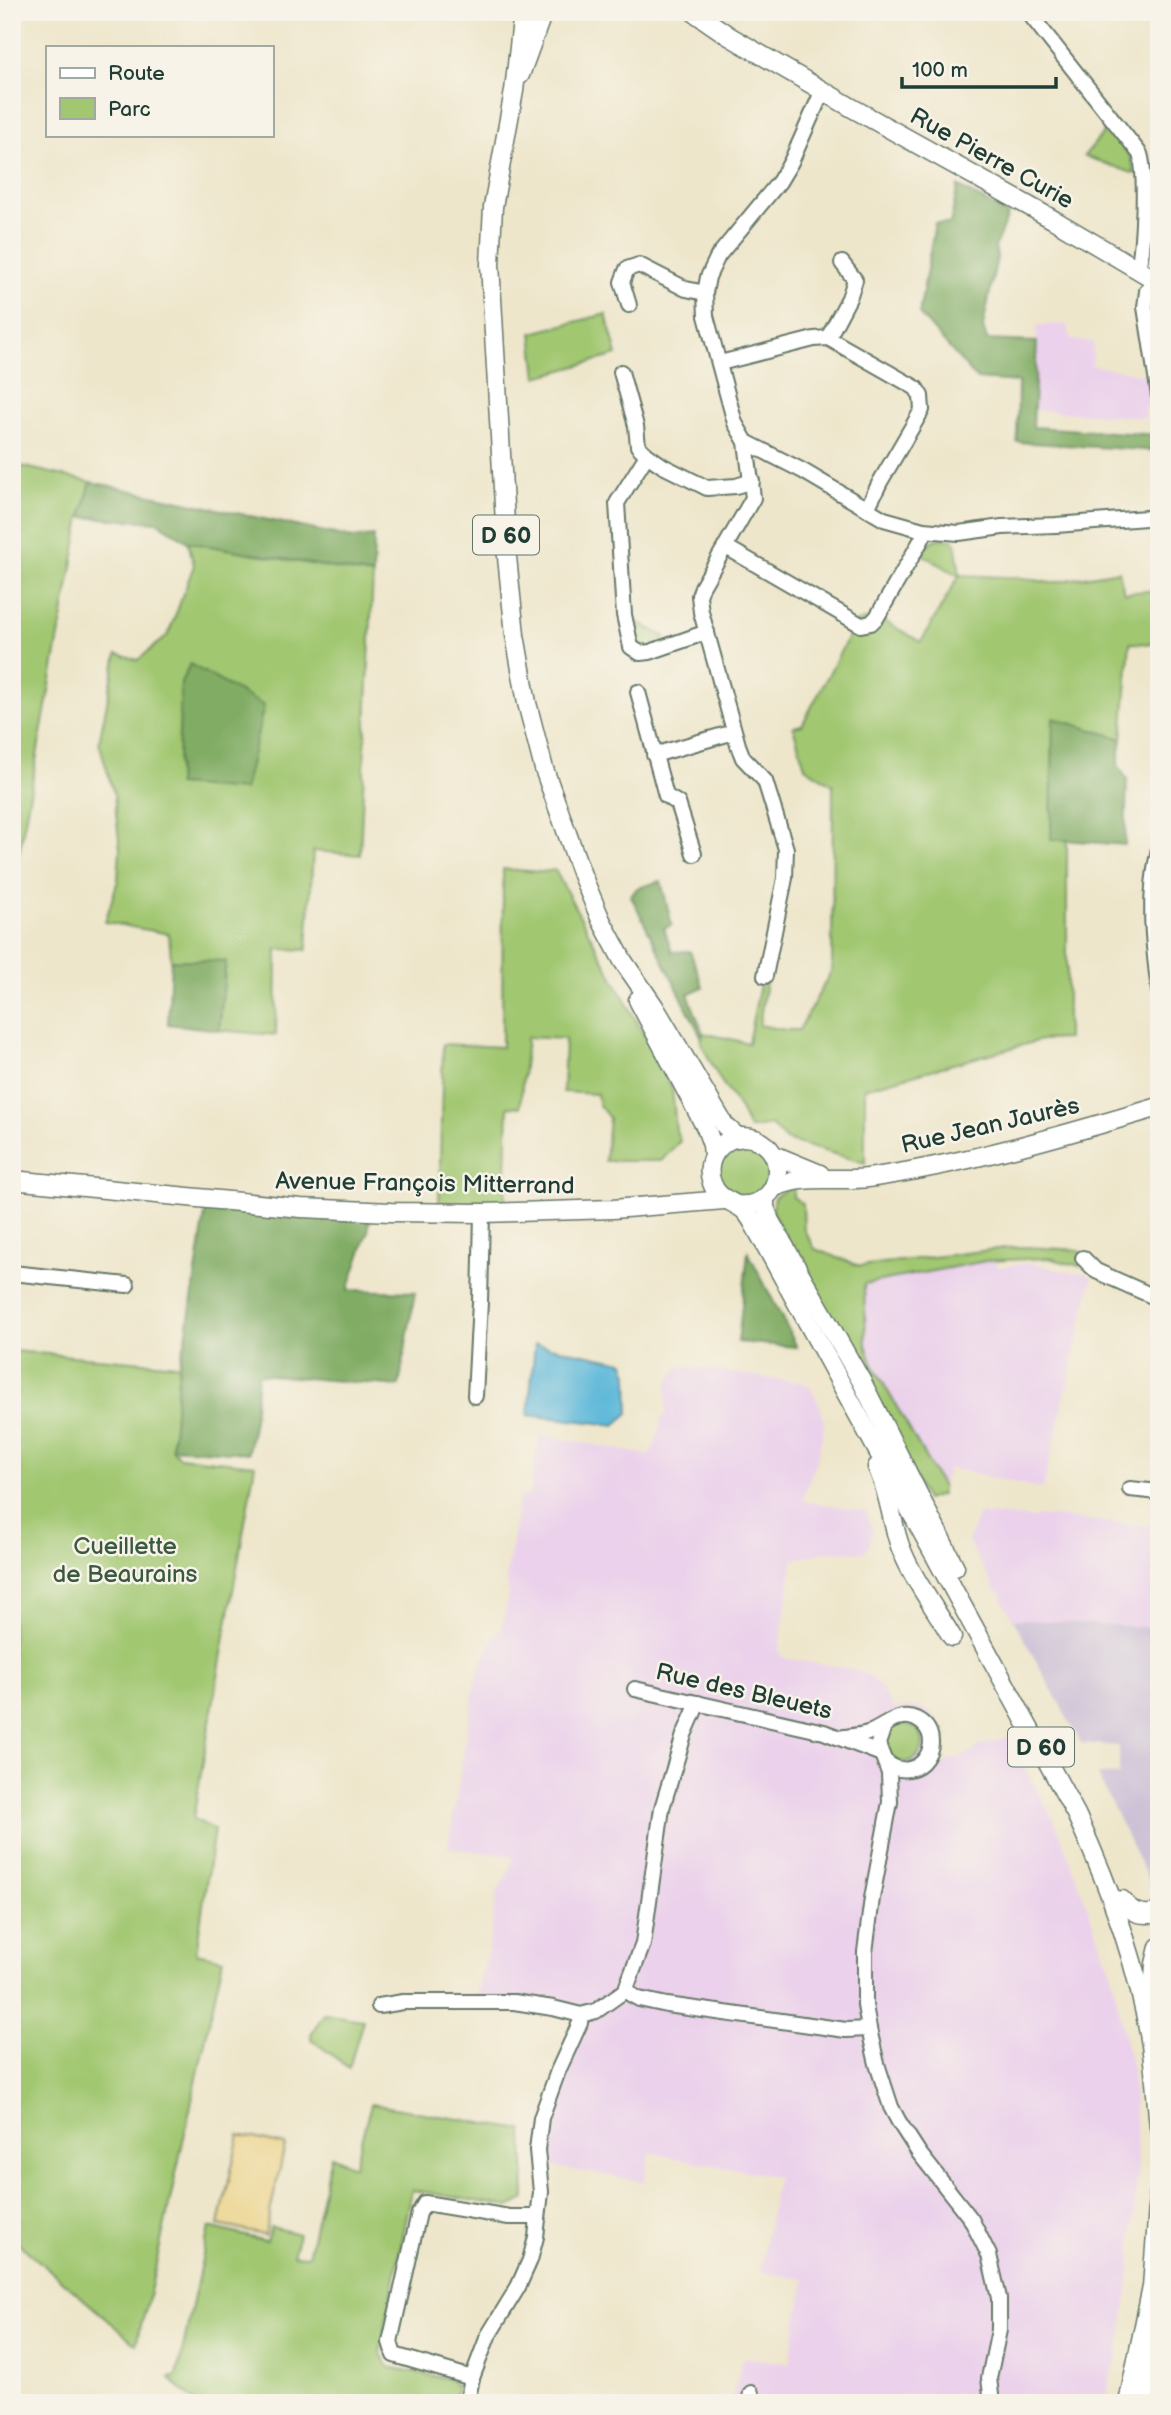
<svg xmlns="http://www.w3.org/2000/svg" width="1171" height="2415" font-family="'Balsamiq Sans',sans-serif">
	<style>
		.built { fill: #ebd1eb }
		.industrial { fill: #cbbfd5 }
		.green { fill: #a1c771; stroke: #608252; stroke-width: 2 }
		.forest { fill: #80ac63; stroke: #50744c; stroke-width: 2 }
		.sand { fill: #eeda9e; stroke: #868c69; stroke-width: 2 }
		.water { fill: #5bb7d9; stroke: #3d7a86; stroke-width: 2 }
		.lines { fill: none; stroke-linecap: round; stroke-linejoin: round }
		.minor-casing { stroke: #677869; stroke-width: 18 }
		.major-casing { stroke: #677869; stroke-width: 21 }
		.minor { stroke: #fff; stroke-width: 14 }
		.major { stroke: #fff; stroke-width: 18 }
		.labels { text-anchor: middle; stroke-width: 5; stroke-linejoin: round; paint-order: stroke }
		.shield { fill: #f7f3e8; stroke: #60746a; stroke-width: 2 }
		.shield-label { font-size: 23px; font-weight: bold; fill: #1f3d34 }
		.street-label { font-size: 24px; fill: #1f3d34; stroke: #f7f3e8 }
		.park-label { font-size: 24px; fill: #395940; stroke: #f7f3e8 }
	</style>
	<rect width="100%" height="100%" fill="#f7f3e8"/>
	<filter id="ink" filterUnits="userSpaceOnUse"><feTurbulence type="fractalNoise" baseFrequency=".0143" numOctaves="2"/><feDisplacementMap in="SourceGraphic" scale="14" xChannelSelector="R" yChannelSelector="G"/><feConvolveMatrix kernelMatrix="1 2 1 2 8 2 1 2 1" color-interpolation-filters="sRGB"/></filter>
	<filter id="wash" filterUnits="userSpaceOnUse"><feTurbulence type="fractalNoise" baseFrequency=".00686" numOctaves="4" result="noise"/><feDisplacementMap in="SourceGraphic" scale="28" xChannelSelector="R" yChannelSelector="G"/><feGaussianBlur stdDeviation="1.57" result="paint"/><feColorMatrix in="noise" values="0 0 0 0 0 0 0 0 0 0 0 0 0 0 0 0 0 1.4 0 .05"/><feComposite in="paint" operator="in"/></filter>
	<g filter="url(#wash)">
		<rect width="100%" height="100%" fill="#eee6cb"/>
		<g class="built">
			<polygon points="1066,324 1072,340 1094,342 1092,365 1149,376 1152,405 1144,406 1146,418 1034,410 1037,325"/>
			<polygon points="996,1261 997,1267 1031,1263 1072,1273 1087,1273 1092,1278 1043,1489 949,1468 942,1487 872,1363 866,1344 864,1284 950,1267"/>
			<polygon points="680,1366 804,1383 811,1388 821,1408 824,1426 817,1461 804,1494 804,1501 865,1511 872,1530 869,1545 864,1552 828,1551 793,1560 779,1651 783,1658 858,1670 870,1677 879,1685 893,1709 919,1707 933,1714 932,1721 938,1736 938,1745 933,1761 934,1766 973,1752 975,1748 1008,1737 1059,1831 1110,1968 1132,2070 1138,2165 1128,2293 1117,2357 1103,2403 966,2403 967,2398 954,2392 951,2403 730,2403 744,2357 789,2363 805,2279 760,2272 777,2177 650,2153 644,2182 538,2164 537,2150 581,2016 476,1995 488,1952 497,1894 511,1866 513,1856 448,1848 476,1677 492,1639 502,1627 509,1593 506,1576 519,1498 530,1494 540,1435 649,1455 656,1443 662,1417 666,1416 667,1382"/>
			<polygon points="979,1514 1032,1518 1037,1516 1056,1517 1159,1527 1159,1628 1013,1619 1004,1604 1002,1593 996,1592 968,1541"/>
		</g>
		<polygon class="industrial" points="1013,1619 1159,1628 1159,1898 1155,1894 1097,1774 1119,1775 1119,1746 1081,1743"/>
		<g class="green">
			<polygon points="1109,126 1131,158 1135,174 1084,156"/>
			<polygon points="606,314 617,355 537,377 532,333"/>
			<polygon points="12,464 91,482 81,517 12,891"/>
			<polygon points="937,539 952,539 955,541 960,575 1024,578 1050,583 1119,571 1124,593 1159,590 1159,644 1130,643 1122,739 1053,718 1051,839 1067,839 1067,1039 1041,1040 865,1088 865,1163 786,1140 771,1125 749,1129 740,1109 719,1078 701,1043 703,1033 748,1043 761,979 766,981 759,1025 785,1030 799,1030 832,970 833,785 805,767 793,727 802,725 856,622 877,617 921,642 959,576 922,554 929,543"/>
			<polygon points="188,542 373,575 360,855 313,851 307,950 277,949 276,1035 219,1030 226,961 171,960 169,934 105,922 118,880 120,849 114,795 99,742 117,654 138,660 168,635 194,565"/>
			<polygon points="630,618 665,637 661,645 649,648 635,641"/>
			<polygon points="503,869 542,872 555,870 672,1087 676,1130 680,1141 661,1161 605,1161 609,1118 599,1105 597,1094 563,1092 565,1039 527,1037 520,1107 508,1106 505,1203 439,1204 443,1044 502,1047"/>
			<polygon points="750,1144 764,1153 770,1168 767,1184 756,1195 740,1198 720,1185 717,1162 734,1145"/>
			<polygon points="794,1184 793,1197 803,1204 804,1230 815,1249 860,1266 1006,1248 1026,1247 1079,1250 1083,1258 1080,1266 1048,1258 986,1261 864,1284 866,1344 872,1363 942,1487 941,1495 926,1500 772,1212 774,1197"/>
			<polygon points="12,1351 179,1365 172,1448 179,1457 255,1465 193,1819 214,1829 196,1953 223,1959 148,2301 136,2344 12,2238"/>
			<circle cx="904" cy="1743" r="19"/>
			<polygon points="324,2014 363,2020 349,2068 311,2039 311,2034"/>
			<polygon points="371,2104 523,2130 525,2199 510,2207 412,2190 380,2353 389,2367 450,2379 457,2388 454,2403 197,2403 169,2378 177,2376 209,2227 266,2241 271,2227 299,2234 293,2255 308,2256 331,2156 354,2166"/>
		</g>
		<g class="forest">
			<polygon points="958,186 1008,215 995,246 997,257 983,327 987,340 1037,342 1033,427 1158,435 1159,451 1017,442 1018,382 977,379 919,314 935,223 950,224"/>
			<polygon points="91,482 353,538 374,536 373,575 188,542 158,522 81,517"/>
			<polygon points="190,664 264,706 244,790 177,785 181,682"/>
			<polygon points="1053,718 1122,739 1118,765 1127,779 1125,845 1051,839"/>
			<polygon points="661,881 672,925 664,928 672,952 690,951 703,987 688,994 703,1033 702,1038 631,896 637,888"/>
			<polygon points="171,960 226,961 219,1030 168,1024"/>
			<polygon points="207,1200 371,1211 368,1232 348,1290 415,1292 399,1386 258,1374 254,1419 248,1453 172,1448 179,1365 186,1338"/>
			<polygon points="748,1252 797,1347 738,1342"/>
		</g>
		<polygon class="sand" points="239,2135 285,2145 265,2235 219,2225"/>
		<polygon class="water" points="535,1344 624,1362 628,1374 629,1413 615,1425 528,1415"/>
	</g>
	<g filter="url(#ink)">
		<g class="lines">
			<defs>
				<g id="minor">
					<path d="M 1028,12 L 1140,154 C 1147,177 1143,245 1138,270"/>
					<polyline points="1154,279 1147,291 1145,307 1159,396"/>
					<polyline points="629,305 622,282 627,269 639,265 686,289 705,293"/>
					<polyline points="828,338 849,298 855,280 842,263"/>
					<polyline points="720,363 814,339 828,338 916,388 921,396 922,410 880,482 867,509"/>
					<polyline points="621,372 636,426 638,446 647,455 663,466 707,488 736,486 752,481"/>
					<polyline points="746,442 803,471 884,519 923,530 959,533 1002,527 1056,525 1159,517"/>
					<polyline points="647,455 617,503 624,615 631,647 640,653 650,652 707,632"/>
					<polyline points="726,547 861,625 871,623 877,617 923,537 923,530"/>
					<polyline points="638,692 666,796 678,803 694,854"/>
					<polyline points="654,755 734,732"/>
					<path d="M 1159,849 C 1147,896 1153,944 1159,991"/>
					<polyline points="765,976 785,878 786,849 765,781 743,758 738,745 701,612 699,596 702,587 753,498 746,442 735,423 706,316 705,293 708,277 718,256 779,182 791,162 823,90"/>
					<polyline points="1083,1258 1096,1271 1159,1299"/>
					<polyline points="12,1273 127,1285"/>
					<polyline points="475,1396 480,1302 482,1213"/>
					<polyline points="1130,1489 1159,1492"/>
					<polyline points="635,1689 824,1732 879,1753"/>
					<polyline points="884,1726 878,1744 889,1773 890,1802 872,1898 865,1952 865,2005 869,2029 877,2064 891,2107 899,2122 919,2153 971,2219 989,2255 999,2298 999,2330 989,2378 992,2403"/>
					<path d="M 844,1737 C 853,1736 863,1735 871,1732 C 886,1726 899,1711 916,1719 C 951,1737 918,1790 885,1761"/>
					<polyline points="627,1986 643,1944 662,1808 684,1735 698,1703"/>
					<polyline points="630,1994 639,1999 667,2005 846,2030 869,2029"/>
					<polyline points="379,2006 403,2002 514,2002 553,2008 581,2015 596,2011 620,1994"/>
					<polyline points="472,2378 394,2355 390,2342 419,2213 425,2203 509,2217 538,2217"/>
					<polyline points="467,2403 472,2378 488,2336 518,2287 530,2260 536,2237 541,2192 537,2150 541,2118 558,2071 580,2023 581,2015"/>
					<polyline points="749,2403 751,2393"/>
				</g>
				<g id="major">
					<polyline points="523,12 514,91 493,207 490,264 507,557 515,635 527,703 544,769 582,875 601,920 623,961 654,1006 725,1126 739,1138"/>
					<polyline points="694,12 729,36 854,109 1054,220 1159,282"/>
					<polyline points="520,75 543,12"/>
					<polyline points="638,1000 706,1128 712,1145 713,1156"/>
					<polyline points="774,1155 820,1174"/>
					<polyline points="12,1180 301,1208 391,1212 482,1213 613,1209 724,1200"/>
					<path d="M 773,1188 C 804,1173 835,1182 868,1178 C 966,1164 1064,1135 1159,1107"/>
					<polyline points="765,1198 765,1207 770,1221 862,1382 955,1567"/>
					<path d="M 736,1205 C 788,1211 791,1138 743,1137 C 734,1137 725,1141 719,1148 C 710,1157 707,1171 712,1183 C 718,1200 732,1200 744,1210 C 749,1215 753,1222 756,1228 L 1076,1814 C 1110,1887 1138,1965 1151,2045 C 1155,2072 1156,2099 1159,2126"/>
					<path d="M 877,1467 C 889,1492 891,1520 900,1546 C 912,1578 935,1608 952,1637"/>
					<path d="M 1122,1900 C 1133,1914 1141,1916 1159,1913"/>
					<polyline points="1152,2009 1155,1964 1159,1947"/>
					<polyline points="1128,2403 1152,2287 1159,2193"/>
					<polyline points="1145,2403 1159,2310"/>
				</g>
			</defs>
			<use href="#minor" class="minor-casing"/>
			<use href="#major" class="major-casing"/>
			<use href="#minor" class="minor"/>
			<use href="#major" class="major"/>
		</g>
	</g>
	<g class="labels">
		<g class="shield">
			<rect x="473" y="515.5" width="66" height="39" rx="5"/>
			<rect x="1008" y="1727.5" width="66" height="39" rx="5"/>
		</g>
		<g class="shield-label">
			<text x="506" y="543">D 60</text>
			<text x="1041" y="1755">D 60</text>
		</g>
		<g class="street-label">
			<text transform="translate(992 158) rotate(29)" y="8">Rue Pierre Curie</text>
			<text transform="translate(990 1125) rotate(-13)" y="8">Rue Jean Jaurès</text>
			<text transform="translate(425 1183) rotate(1)" y="8">Avenue François Mitterrand</text>
			<text transform="translate(744 1691) rotate(13)" y="8">Rue des Bleuets</text>
		</g>
		<g class="park-label">
			<text x="125" y="1554">Cueillette<tspan x="125" dy="28">de Beaurains</tspan></text>
		</g>
	</g>
	<rect width="1171" height="2415" fill="none" stroke="#f7f3e8" stroke-width="42"/>
	<rect x="46" y="46" width="228" height="91" fill="#f7f3e8" stroke="#a1aaa0" stroke-width="2"/>
	<rect x="60" y="68" width="35" height="10" fill="#ffffff" stroke="#a1aaa0" stroke-width="2"/>
	<text x="108" y="80" font-size="21" fill="#1f3d34">Route</text>
	<rect x="60" y="98" width="35" height="21" fill="#a1c771" stroke="#a1aaa0" stroke-width="2"/>
	<text x="108" y="116" font-size="21" fill="#1f3d34">Parc</text>
	<path d="M902 77v10h154v-10" fill="none" stroke="#1f3d34" stroke-width="3.5"/>
	<text x="912" y="77" font-size="21" fill="#1f3d34" stroke="#f7f3e8" stroke-width="5" paint-order="stroke">100 m</text>
</svg>
